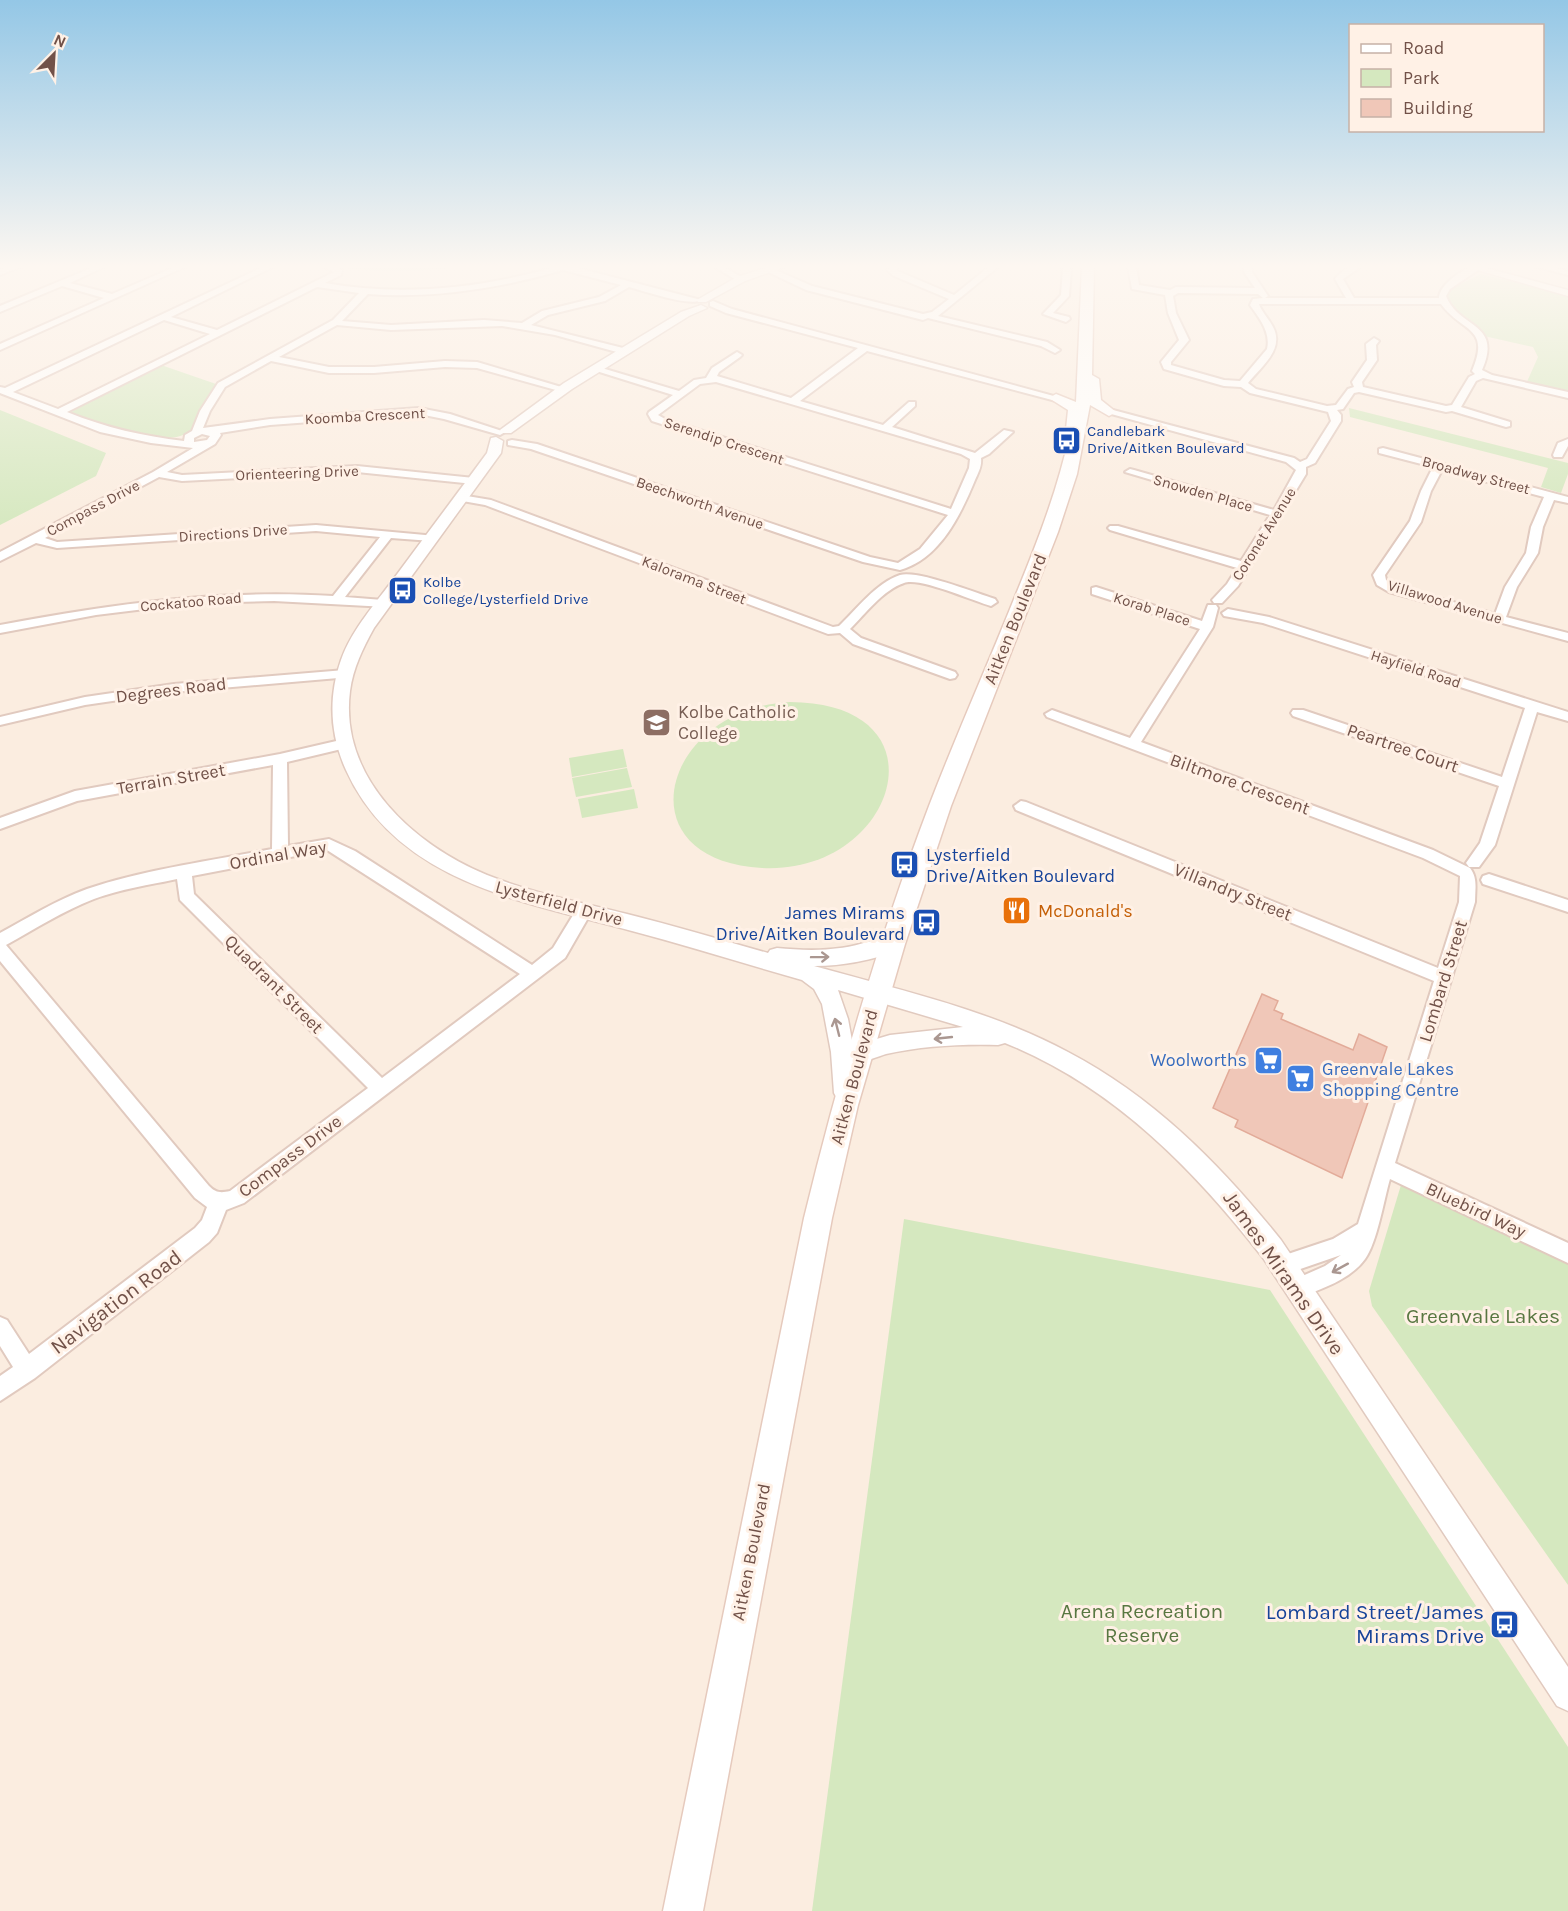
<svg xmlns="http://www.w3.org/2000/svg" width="1568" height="1911" font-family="Karla,sans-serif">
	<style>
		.green { fill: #d5e8bf }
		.building { fill: #f0c7b8; stroke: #e2ab99; stroke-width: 1.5 }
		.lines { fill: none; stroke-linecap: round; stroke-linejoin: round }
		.minor-casing { stroke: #e1cabf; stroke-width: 4 }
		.tertiary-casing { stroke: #e1cabf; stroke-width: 3 }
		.secondary-casing { stroke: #e6cabd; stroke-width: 3 }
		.minor { fill: #fff; fill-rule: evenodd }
		.tertiary { fill: #fff; fill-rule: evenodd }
		.secondary { fill: #fff; fill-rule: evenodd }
		.oneway { stroke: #aa9791 }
		.labels { text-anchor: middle; stroke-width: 6; stroke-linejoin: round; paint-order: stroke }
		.far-street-label { font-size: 15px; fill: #715148; stroke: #fff1e6 }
		.far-transit-label { font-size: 15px; fill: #164399; stroke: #fff1e6; text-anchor: start }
		.street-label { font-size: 18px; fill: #715148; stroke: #fff1e6 }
		.education-label { font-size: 18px; fill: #785e54; stroke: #fff1e6; text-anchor: start }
		.transit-label { font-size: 18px; fill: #164399; stroke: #fff1e6; text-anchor: start }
		.food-label { font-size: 18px; fill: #c56008; stroke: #fff1e6; text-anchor: start }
		.shop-label { font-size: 18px; fill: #366cbe; stroke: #fff1e6; text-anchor: end }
		.near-street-label { font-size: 21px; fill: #715148; stroke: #fff1e6 }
		.near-park-label { font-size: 21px; fill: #587741; stroke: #fff1e6 }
		.near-transit-label { font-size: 21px; fill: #164399; stroke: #fff1e6; text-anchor: end }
	</style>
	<rect width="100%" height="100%" fill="#fbede0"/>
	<g class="green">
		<path d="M 335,266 L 464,266 C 421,272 378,274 335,266 Z"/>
		<polygon points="1481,274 1568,295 1568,393 1526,384 1538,357 1533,347 1484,336 1470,320 1454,309 1446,299 1446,294 1452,288"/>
		<path d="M 161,365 L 216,384 C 210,396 201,419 192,429 C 170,453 94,423 69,413 Z"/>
		<polygon points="1349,408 1568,463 1568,474 1561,493 1541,487 1548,468 1350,417"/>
		<polygon points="0,410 106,453 96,476 0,525"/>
		<path d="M 790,702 C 951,703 896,875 762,868 C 621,860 662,709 790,702 Z"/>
		<polygon points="623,749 627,767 572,777 569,758"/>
		<polygon points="627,768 632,787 576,797 572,778"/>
		<polygon points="634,789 638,808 582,818 578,799"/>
		<polygon points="1401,1185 1568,1262 1568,1585 1372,1306 1369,1291"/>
		<polygon points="904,1219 1270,1290 1568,1747 1568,1911 812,1911"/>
	</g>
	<polygon class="building" points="1262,994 1278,1001 1274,1010 1283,1014 1281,1019 1353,1050 1359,1034 1387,1047 1342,1178 1235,1127 1238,1120 1213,1108"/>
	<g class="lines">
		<defs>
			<g id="minor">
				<polygon points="12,266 23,266 0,275 0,270"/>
				<polygon points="96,266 106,266 70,283 112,294 177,266 187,266 0,350 0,344 104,298 62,286 0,312 0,306"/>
				<path d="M 265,266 L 275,266 L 171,317 L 217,330 L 334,272 L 322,266 L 333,266 L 342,270 L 341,275 L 325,283 C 402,297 483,288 559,266 L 570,266 L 701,300 C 690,307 644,291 629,287 L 605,301 L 548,315 L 531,325 L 627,349 L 627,353 L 624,354 L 555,335 L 502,326 L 391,330 L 337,325 L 279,357 L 329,367 L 374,367 L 445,361 L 477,362 L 568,389 L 563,392 L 477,368 L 445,367 L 374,373 L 329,373 L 271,361 L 225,387 L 210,411 L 203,428 L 270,419 L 419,408 L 450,414 L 505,432 L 500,435 L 444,419 L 419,414 L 270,425 L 220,433 L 221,435 L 215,444 L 167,472 L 182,475 L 357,466 L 474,478 L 479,481 L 474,484 L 357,472 L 182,481 L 159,477 L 45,538 L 57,542 L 316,525 L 436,536 L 436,540 L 432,541 L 391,538 L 345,597 L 383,600 L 389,604 L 387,607 L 274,601 L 194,603 L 96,615 L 0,633 L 0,625 C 111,604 220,589 333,596 L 380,537 L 316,531 L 57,548 L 36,543 L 0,561 L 0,552 L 153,472 L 193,448 L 151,443 L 100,432 L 0,393 L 0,387 L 5,388 ZM 563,270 L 621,285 L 599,297 L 542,311 L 522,323 L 484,320 L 391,325 L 342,321 L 368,294 C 433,299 501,288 563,270 ZM 317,287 L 359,293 L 333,320 L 218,383 L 200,411 L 192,431 L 185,435 L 184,441 C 142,436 107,428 67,412 ZM 164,320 L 210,334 L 58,409 L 13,392 ZM 202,434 L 210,436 L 207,440 L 194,442 L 194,438 Z"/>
				<polygon points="713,266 722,266 745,279 738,281"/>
				<polygon points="891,266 899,266 896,270 900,272 954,295 990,266 999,266 938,316 1047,342 1060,350 1055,353 1041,346 928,318 923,320 806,290 764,270 771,268 812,286 923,314 932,312 949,299 894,276 887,270"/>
				<polygon points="1060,266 1068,266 1071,269 1069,296 1053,313 1069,317 1070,319 1066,322 1043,314 1061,295 1063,269"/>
				<path d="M 1128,266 L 1136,266 L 1139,285 L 1170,290 L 1176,287 L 1255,288 L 1244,272 L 1244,266 L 1252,266 L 1252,272 L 1268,296 L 1265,298 L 1346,298 L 1335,279 C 1342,270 1351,265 1362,266 L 1343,279 L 1354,298 L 1439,298 C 1439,285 1465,266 1478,266 L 1478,270 L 1450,289 L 1446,296 C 1459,329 1503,322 1482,370 L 1492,375 L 1568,392 L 1568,398 L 1483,378 L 1476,381 L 1461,407 L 1510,422 L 1510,426 L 1506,427 L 1452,411 L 1446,412 L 1359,392 L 1354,393 L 1343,409 L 1337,410 L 1341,415 L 1341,421 L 1315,463 L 1306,467 L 1306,474 L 1238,586 L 1222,603 L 1214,603 L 1212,600 L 1227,584 L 1237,568 L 1110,530 L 1108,528 L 1110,526 L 1118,526 L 1241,561 L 1270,515 L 1125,472 L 1130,469 L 1134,470 L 1274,510 L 1296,470 L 1286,462 L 1104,412 L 1113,410 L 1294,458 L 1300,462 L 1307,459 L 1331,421 L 1328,412 L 1250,393 L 1241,387 L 1224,386 L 1164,369 L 1161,362 L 1179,340 L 1168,313 L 1165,295 L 1132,289 ZM 1178,293 L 1258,294 L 1263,298 L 1253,299 L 1250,305 C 1259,318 1271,332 1267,349 L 1240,381 L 1224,380 L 1171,365 L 1171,362 L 1189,340 L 1176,313 L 1173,296 ZM 1259,304 L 1441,304 C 1462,333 1491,326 1472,371 L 1475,374 L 1469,377 L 1452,405 L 1446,406 L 1363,387 L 1362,382 L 1377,360 L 1376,345 L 1379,341 L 1374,338 L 1366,344 L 1367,360 L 1352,382 L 1354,387 L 1348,389 L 1336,405 L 1327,406 L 1256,389 L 1248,383 C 1261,367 1285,349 1273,327 C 1269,319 1261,311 1259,304 Z"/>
				<polygon points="1534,266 1547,266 1568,271 1568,275"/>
				<path d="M 713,301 L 732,309 L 1061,398 L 1056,401 L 867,351 L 800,401 L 883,425 L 909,402 L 915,402 L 915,406 L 892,427 L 975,453 L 1004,430 L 1013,432 L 989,454 L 981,458 C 982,467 978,473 975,480 C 961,514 940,559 900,570 L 863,562 L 531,449 L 508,445 L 508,441 L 512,440 L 537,444 L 870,557 L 898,563 L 920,549 L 948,515 L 652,421 L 648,414 L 649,412 L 673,395 L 590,369 L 595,366 L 679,391 L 694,380 L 706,378 L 712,368 L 737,352 L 742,355 L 740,357 L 719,372 L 717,376 L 791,398 L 858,348 L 726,313 L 710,306 L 710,302 ZM 716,382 L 961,454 L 970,459 L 969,468 L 951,509 L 665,419 L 658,415 L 700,384 Z"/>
				<polygon points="1568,439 1568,446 1562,457 1554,457 1553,455 1558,443"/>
				<path d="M 1383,448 L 1568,497 L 1568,503 L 1554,500 L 1543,527 L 1538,553 L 1517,587 L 1506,617 L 1568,633 L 1568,641 L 1389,592 L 1377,585 L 1373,575 L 1410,521 L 1421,491 L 1433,467 L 1379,453 L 1379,449 ZM 1442,470 L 1544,497 L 1531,527 L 1526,553 L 1505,587 L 1495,614 L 1397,586 L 1386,580 L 1385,575 L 1421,522 L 1431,491 Z"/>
				<path d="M 461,495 L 491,500 L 833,627 L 839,626 C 857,609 876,583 900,575 C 918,570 976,593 995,599 L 997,602 L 991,606 C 973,601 920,577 904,583 C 883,590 866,613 850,629 L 861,638 L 955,672 L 957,675 L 955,678 L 950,679 L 853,644 L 840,633 L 828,634 L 485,505 L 457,500 L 455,498 Z"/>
				<path d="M 1096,587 L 1202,621 L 1208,605 L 1216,605 L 1218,608 L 1213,627 L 1141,742 L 1433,850 L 1470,868 C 1478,878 1475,890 1475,902 L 1395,1163 L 1568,1243 L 1568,1263 L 1390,1179 C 1384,1199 1377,1243 1365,1259 C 1350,1280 1321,1289 1298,1298 L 1291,1295 L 1288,1288 L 1291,1281 L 1325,1266 L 1341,1255 L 1283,1275 L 1276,1272 L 1273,1265 L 1276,1258 L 1333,1239 L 1358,1224 L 1434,981 L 1016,810 L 1014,806 L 1021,801 L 1026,802 L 1438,968 L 1459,902 L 1460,876 L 1423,858 L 1047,717 L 1045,714 L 1052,710 L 1130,738 L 1200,629 L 1092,594 L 1092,588 Z"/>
				<polygon points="1228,609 1269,617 1568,712 1568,721 1537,712 1495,845 1479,867 1469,867 1466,863 1480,843 1499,786 1293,716 1291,713 1293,710 1303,710 1502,777 1525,708 1263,623 1224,616 1222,613"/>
				<polygon points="345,670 352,674 350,677 174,692 85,705 0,725 0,717 85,697 174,684"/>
				<path d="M 345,739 L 350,741 L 352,744 L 350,747 L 287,762 L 288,846 L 329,839 L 355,851 L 532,965 L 553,948 L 578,907 L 590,907 L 592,911 L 565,958 L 244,1203 L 226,1210 L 217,1233 L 209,1242 L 35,1378 L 0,1401 L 0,1376 L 13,1367 L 0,1346 L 0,1317 L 7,1320 L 29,1354 L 195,1228 L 202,1220 L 207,1207 L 195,1198 L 0,961 L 0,933 C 28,918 56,900 87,889 C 146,869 211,861 272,849 L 273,765 L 77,801 L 0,829 L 0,818 L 75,791 L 280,754 ZM 327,850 L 520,974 L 382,1078 L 194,894 L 192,876 ZM 177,879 L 180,900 L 368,1088 L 230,1191 C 221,1193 216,1193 209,1186 L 6,945 C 35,929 63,911 94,899 C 121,889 149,885 177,879 Z"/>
				<polygon points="1489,874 1568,900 1568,912 1483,884 1481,880 1483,876"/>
			</g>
			<g id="tertiary">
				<polygon points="772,266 787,266 745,281 706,302 698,302 697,300 737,277"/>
				<polygon points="1463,266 1479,266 1568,290 1568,296"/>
				<polygon points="701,305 707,308 689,316 572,389 511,433 501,433 500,430 564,383 681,312"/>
				<path d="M 496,437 L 503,441 L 501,453 L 374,628 C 363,648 353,668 350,691 C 339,778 414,845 487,875 C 532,893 580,902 627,914 C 675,926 721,940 768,953 L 770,950 L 777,948 C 798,950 819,951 840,948 C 856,947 887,934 900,938 L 903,944 L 900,950 C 872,960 844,966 814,966 C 900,990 990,1010 1068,1052 C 1154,1097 1221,1165 1281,1240 L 1568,1667 L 1568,1711 L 1557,1706 L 1263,1258 C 1193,1168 1112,1086 1005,1043 L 998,1045 C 961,1044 922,1046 886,1054 C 876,1057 865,1063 855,1059 L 858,1093 L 854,1100 L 846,1103 L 838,1100 L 834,1093 L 831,1052 L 822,1004 L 814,989 L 802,980 C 745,964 689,946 632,931 C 525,902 397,883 346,770 C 330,735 328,697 341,660 C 352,629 376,603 395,577 C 426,535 457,494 487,453 L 491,438 ZM 838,990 L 963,1027 L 890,1035 L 853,1046 L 848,1019 Z"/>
			</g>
			<path id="secondary" d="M 1082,266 L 1094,266 L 1092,375 L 1099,379 L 1101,400 L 1116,412 L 1109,416 L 1090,405 L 1077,474 L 1058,532 L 951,806 L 905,944 L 858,1105 L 832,1218 L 703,1911 L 663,1911 L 804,1218 C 838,1079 878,940 929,806 C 955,738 985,671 1012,604 C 1035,548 1057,493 1070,433 L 1066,429 L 1068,410 L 1049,398 L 1056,394 L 1076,402 Z"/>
		</defs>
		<use href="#minor" class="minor-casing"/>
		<use href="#tertiary" class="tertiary-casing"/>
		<use href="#secondary" class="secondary-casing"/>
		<use href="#minor" class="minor"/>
		<use href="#tertiary" class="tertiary"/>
		<use href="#secondary" class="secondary"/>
	</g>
	<defs><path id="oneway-shaft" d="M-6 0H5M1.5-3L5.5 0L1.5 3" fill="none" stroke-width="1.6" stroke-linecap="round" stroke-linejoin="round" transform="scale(1.5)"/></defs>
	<g class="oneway">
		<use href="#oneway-shaft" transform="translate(820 957) rotate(-1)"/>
		<use href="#oneway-shaft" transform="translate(837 1027) rotate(-104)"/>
		<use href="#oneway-shaft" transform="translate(943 1038) rotate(174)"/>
		<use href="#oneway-shaft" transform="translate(1340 1268) rotate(151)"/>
	</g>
	<linearGradient id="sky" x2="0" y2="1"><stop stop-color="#94c7e6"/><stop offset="0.5" stop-color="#fdf7f1"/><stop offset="1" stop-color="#fdf7f1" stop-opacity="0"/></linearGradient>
	<rect width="1568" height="533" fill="url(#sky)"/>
	<defs>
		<symbol id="bus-square" viewBox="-11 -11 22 22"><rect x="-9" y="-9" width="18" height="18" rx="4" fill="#1a4fb4" stroke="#fff1e6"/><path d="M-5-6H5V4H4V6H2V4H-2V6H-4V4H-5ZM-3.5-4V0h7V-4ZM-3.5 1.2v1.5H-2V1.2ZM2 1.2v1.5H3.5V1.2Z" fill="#fff"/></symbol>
		<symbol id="school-square" viewBox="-11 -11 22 22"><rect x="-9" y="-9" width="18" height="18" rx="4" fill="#8d6e63" stroke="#fff1e6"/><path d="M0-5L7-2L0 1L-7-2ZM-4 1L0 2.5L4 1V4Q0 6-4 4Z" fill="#fff"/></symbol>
		<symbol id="restaurant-square" viewBox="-11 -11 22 22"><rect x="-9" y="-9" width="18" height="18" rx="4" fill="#e8710a" stroke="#fff1e6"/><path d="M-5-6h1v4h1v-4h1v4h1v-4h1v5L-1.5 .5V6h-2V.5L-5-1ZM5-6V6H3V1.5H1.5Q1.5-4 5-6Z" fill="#fff"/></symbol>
		<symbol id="supermarket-square" viewBox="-11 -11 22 22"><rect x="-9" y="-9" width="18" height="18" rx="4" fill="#3f7fe0" stroke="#fff1e6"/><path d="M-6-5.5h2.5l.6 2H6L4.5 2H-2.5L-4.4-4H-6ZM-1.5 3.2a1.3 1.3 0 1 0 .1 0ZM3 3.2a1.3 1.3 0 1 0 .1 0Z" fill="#fff"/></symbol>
	</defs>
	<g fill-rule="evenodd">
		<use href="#bus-square" x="1050" y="424" width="33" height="33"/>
		<use href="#bus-square" x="386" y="574" width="33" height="33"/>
		<use href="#school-square" x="640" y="706" width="33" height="33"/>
		<use href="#bus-square" x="888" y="848" width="33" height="33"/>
		<use href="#restaurant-square" x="1000" y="894" width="33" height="33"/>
		<use href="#bus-square" x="910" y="906" width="33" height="33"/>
		<use href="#supermarket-square" x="1252" y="1044" width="33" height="33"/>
		<use href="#supermarket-square" x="1284" y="1062" width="33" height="33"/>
		<use href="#bus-square" x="1488" y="1608" width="33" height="33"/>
	</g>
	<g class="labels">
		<g class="far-street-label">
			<text transform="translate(365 416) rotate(-3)" y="5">Koomba Crescent</text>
			<text transform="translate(724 441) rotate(18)" y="5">Serendip Crescent</text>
			<text transform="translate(297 473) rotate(-2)" y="5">Orienteering Drive</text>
			<text transform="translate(1476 475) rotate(15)" y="5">Broadway Street</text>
			<text transform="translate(1203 493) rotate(16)" y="5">Snowden Place</text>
			<text transform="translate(700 503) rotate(19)" y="5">Beechworth Avenue</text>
			<text transform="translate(93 508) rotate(-28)" y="5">Compass Drive</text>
			<text transform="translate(233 533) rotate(-4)" y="5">Directions Drive</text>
			<text transform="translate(1264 534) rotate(-58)" y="5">Coronet Avenue</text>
			<text transform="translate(694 580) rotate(21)" y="5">Kalorama Street</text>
			<text transform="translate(191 602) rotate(-5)" y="5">Cockatoo Road</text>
			<text transform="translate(1445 602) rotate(17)" y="5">Villawood Avenue</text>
			<text transform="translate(1152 609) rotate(18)" y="5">Korab Place</text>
			<text transform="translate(1416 669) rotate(18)" y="5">Hayfield Road</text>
		</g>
		<g class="far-transit-label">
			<text x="1087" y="436">Candlebark<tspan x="1087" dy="17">Drive/Aitken Boulevard</tspan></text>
			<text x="423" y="587">Kolbe<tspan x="423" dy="17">College/Lysterfield Drive</tspan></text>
		</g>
		<g class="street-label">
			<text transform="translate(1015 619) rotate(-68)" y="6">Aitken Boulevard</text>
			<text transform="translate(171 690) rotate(-7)" y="6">Degrees Road</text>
			<text transform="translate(1403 748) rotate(19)" y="6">Peartree Court</text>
			<text transform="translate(171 779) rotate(-10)" y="6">Terrain Street</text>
			<text transform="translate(1240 784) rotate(20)" y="6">Biltmore Crescent</text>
			<text transform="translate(278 855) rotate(-10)" y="6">Ordinal Way</text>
			<text transform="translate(1233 892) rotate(22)" y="6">Villandry Street</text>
			<text transform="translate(559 903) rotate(15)" y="6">Lysterfield Drive</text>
			<text transform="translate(1443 981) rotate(-73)" y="6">Lombard Street</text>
			<text transform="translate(274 984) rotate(45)" y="6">Quadrant Street</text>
			<text transform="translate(854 1077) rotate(-75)" y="6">Aitken Boulevard</text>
			<text transform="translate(290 1156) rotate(-37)" y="6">Compass Drive</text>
			<text transform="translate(1476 1210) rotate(25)" y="6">Bluebird Way</text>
			<text transform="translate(751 1552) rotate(-79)" y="6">Aitken Boulevard</text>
		</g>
		<g class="education-label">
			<text x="678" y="718">Kolbe Catholic<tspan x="678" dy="21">College</tspan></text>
		</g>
		<g class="transit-label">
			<text x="926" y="861">Lysterfield<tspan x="926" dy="21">Drive/Aitken Boulevard</tspan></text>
			<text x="905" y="919" text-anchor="end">James Mirams<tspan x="905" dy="21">Drive/Aitken Boulevard</tspan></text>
		</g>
		<g class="food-label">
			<text x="1038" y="917">McDonald's</text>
		</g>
		<g class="shop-label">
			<text x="1247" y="1066">Woolworths</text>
			<text x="1322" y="1075" text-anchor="start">Greenvale Lakes<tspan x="1322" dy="21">Shopping Centre</tspan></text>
		</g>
		<g class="near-street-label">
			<text transform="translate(1284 1273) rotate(55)" y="7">James Mirams Drive</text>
			<text transform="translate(116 1302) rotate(-37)" y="7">Navigation Road</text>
		</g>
		<g class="near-park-label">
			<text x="1483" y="1323">Greenvale Lakes</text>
			<text x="1142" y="1618">Arena Recreation<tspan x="1142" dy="24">Reserve</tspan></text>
		</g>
		<g class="near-transit-label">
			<text x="1484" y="1619">Lombard Street/James<tspan x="1484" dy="24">Mirams Drive</tspan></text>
		</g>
	</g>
	<rect x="1349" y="24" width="195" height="108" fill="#fff1e6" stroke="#c6b1a7" stroke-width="1.5"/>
	<rect x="1361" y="44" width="30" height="9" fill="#ffffff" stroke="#c6b1a7" stroke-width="1.5"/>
	<text x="1403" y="54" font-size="18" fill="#715148">Road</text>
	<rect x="1361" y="69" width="30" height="18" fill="#d5e8bf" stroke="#c6b1a7" stroke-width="1.5"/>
	<text x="1403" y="84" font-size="18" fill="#715148">Park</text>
	<rect x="1361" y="99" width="30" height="18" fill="#f0c7b8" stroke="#c6b1a7" stroke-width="1.5"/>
	<text x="1403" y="114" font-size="18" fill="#715148">Building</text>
	<g transform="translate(54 54) rotate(24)" stroke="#fff1e6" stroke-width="4.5" paint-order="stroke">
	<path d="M0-4.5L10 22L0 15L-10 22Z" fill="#715148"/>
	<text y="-9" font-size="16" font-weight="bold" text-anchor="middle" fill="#715148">N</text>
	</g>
</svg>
